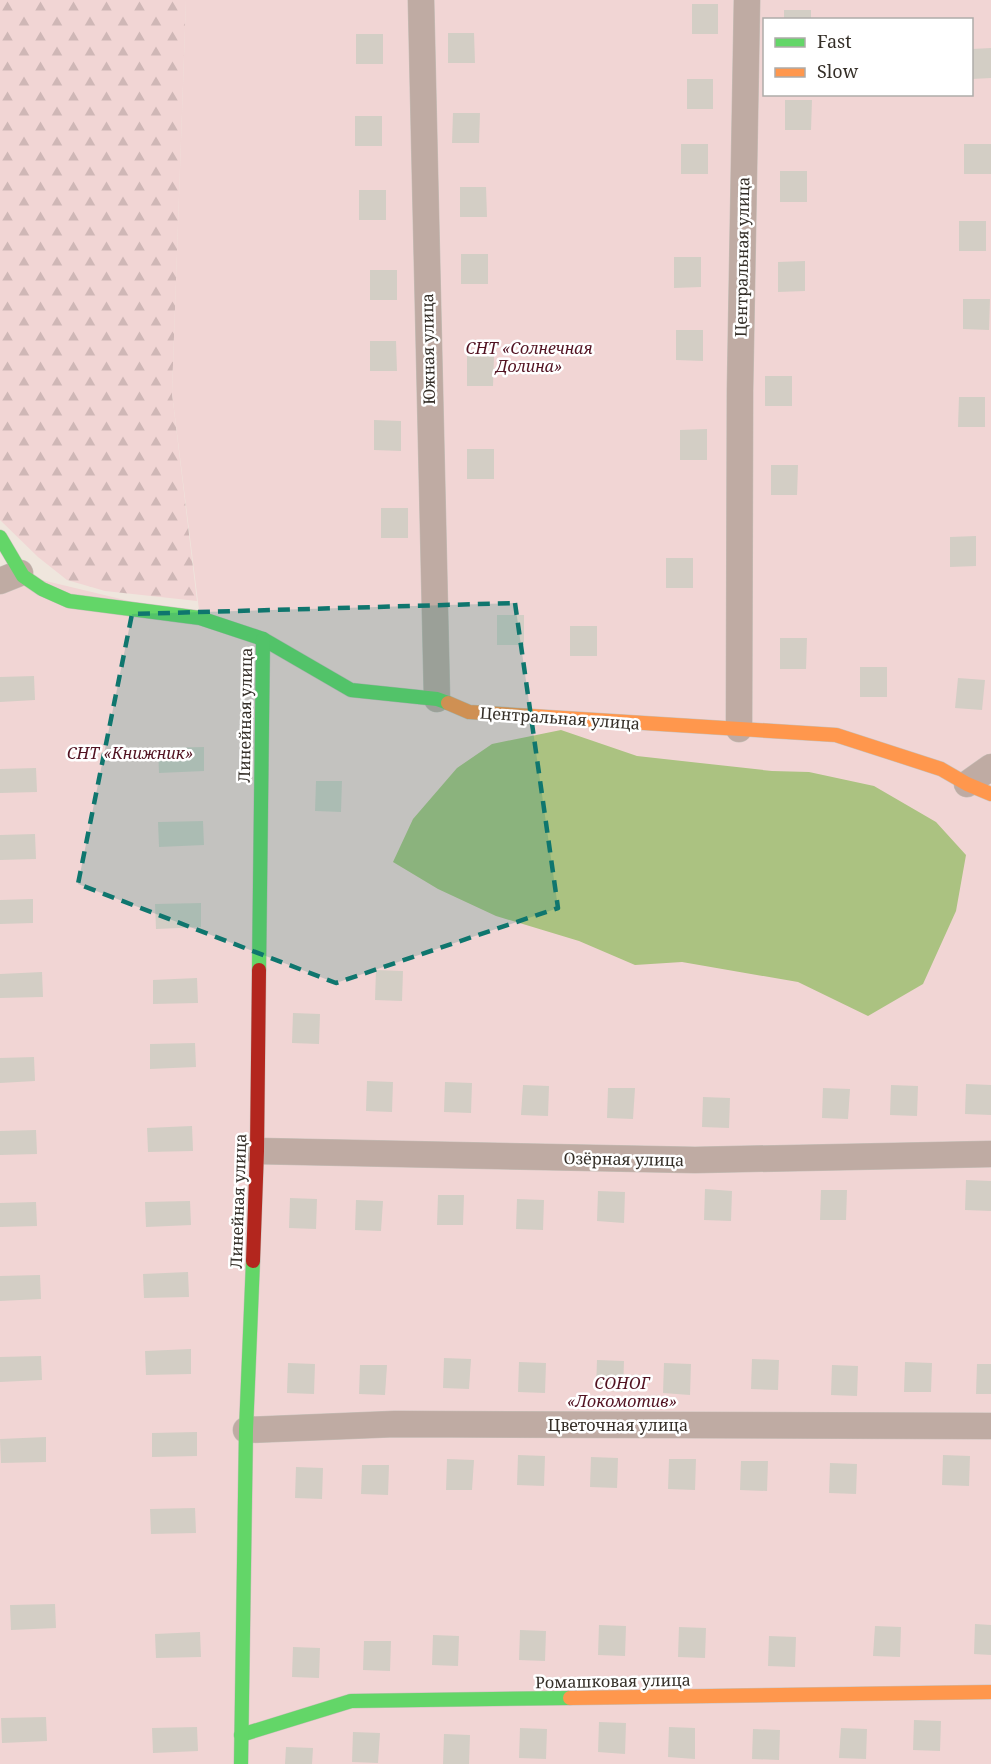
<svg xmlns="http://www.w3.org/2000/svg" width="991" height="1764" font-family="'Noto Serif',serif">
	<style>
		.forest { fill: url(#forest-firs) }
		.garden { fill: #f1d5d4; fill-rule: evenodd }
		.water { fill: #abc281 }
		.building { fill: #d3cec5 }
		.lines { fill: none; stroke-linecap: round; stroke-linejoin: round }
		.street-casing { stroke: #c8c1ba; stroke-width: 27 }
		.fast-casing { stroke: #c8c1ba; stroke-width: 15 }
		.slow-casing { stroke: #c8c1ba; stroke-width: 15 }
		.jam-casing { stroke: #c8c1ba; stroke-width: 15 }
		.street { stroke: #bfaba3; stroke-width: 26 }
		.fast { stroke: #63d668; stroke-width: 14 }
		.slow { stroke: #ff974d; stroke-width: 14 }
		.jam { stroke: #b3261e; stroke-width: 14 }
		.marked { fill: #0f766e; fill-opacity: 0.2; stroke: #0f766e; stroke-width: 4.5; stroke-dasharray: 12 8; stroke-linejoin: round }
		.labels { text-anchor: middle; stroke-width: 5; stroke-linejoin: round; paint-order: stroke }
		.street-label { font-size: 16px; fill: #352f28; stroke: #fff }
		.park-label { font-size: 16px; font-style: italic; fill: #521322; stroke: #fff }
	</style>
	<defs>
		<pattern id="forest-firs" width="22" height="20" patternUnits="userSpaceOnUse" patternTransform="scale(1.5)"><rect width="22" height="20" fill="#f1d5d4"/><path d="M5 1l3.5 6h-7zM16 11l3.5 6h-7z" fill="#cfb7b6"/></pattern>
	</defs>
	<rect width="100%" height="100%" fill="#efe6dd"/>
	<polygon class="forest" points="0,0 186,0 172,393 197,601 105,591 67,580 38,557 0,520"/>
	<path class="garden" d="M 186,0 L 991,0 L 991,1764 L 0,1764 L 0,570 L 200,618 L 172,393 ZM 764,20 L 972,20 L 972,94 L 764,94 Z"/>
	<polygon class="water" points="561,730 637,756 772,771 809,772 874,786 936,822 966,855 956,911 923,984 868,1016 798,982 682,962 635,965 579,941 496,916 438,889 393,862 413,819 457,768 492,744"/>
	<g class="building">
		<rect x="692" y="4" width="26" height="30"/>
		<rect x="784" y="10" width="27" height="10"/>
		<polygon points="448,33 474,33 475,63 448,63"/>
		<rect x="356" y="34" width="27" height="30"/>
		<polygon points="991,48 991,78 972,79 972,49"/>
		<rect x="687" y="79" width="26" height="30"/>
		<polygon points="785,100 812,100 811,130 785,130"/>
		<polygon points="453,113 480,113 479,143 452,143"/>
		<rect x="355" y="116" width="27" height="30"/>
		<rect x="681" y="144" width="27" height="30"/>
		<rect x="964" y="144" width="27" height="30"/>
		<rect x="780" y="171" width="27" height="31"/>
		<polygon points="460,187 486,187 487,217 460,217"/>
		<rect x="359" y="190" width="27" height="30"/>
		<rect x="959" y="221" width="27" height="30"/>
		<rect x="461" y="254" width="27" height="30"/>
		<polygon points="674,257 701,257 701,287 674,288"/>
		<polygon points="805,261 805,291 778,292 778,262"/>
		<rect x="370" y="270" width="27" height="30"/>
		<polygon points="963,299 990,299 989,330 963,329"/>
		<polygon points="676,330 703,330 703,361 676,360"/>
		<polygon points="370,341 396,341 397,371 370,371"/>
		<polygon points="467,356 494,356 493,386 467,386"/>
		<rect x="765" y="376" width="27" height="30"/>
		<polygon points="959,397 985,397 985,427 958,427"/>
		<polygon points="374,420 401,421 401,451 374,450"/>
		<polygon points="707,429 707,460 680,460 680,430"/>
		<rect x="467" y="449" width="27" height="30"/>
		<polygon points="771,465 798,465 797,495 771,495"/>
		<rect x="381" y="508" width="27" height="30"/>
		<polygon points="976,536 976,566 950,567 950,537"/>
		<rect x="666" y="558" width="27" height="30"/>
		<rect x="497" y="615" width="27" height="30"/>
		<rect x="570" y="626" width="27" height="30"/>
		<polygon points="780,638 807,638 806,669 780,669"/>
		<rect x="860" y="667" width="27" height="30"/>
		<polygon points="34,676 35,700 0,702 0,677"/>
		<polygon points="958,678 985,680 982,710 955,708"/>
		<polygon points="204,747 204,771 159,773 158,748"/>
		<polygon points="36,768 37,792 0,793 0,769"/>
		<polygon points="316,781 342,781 341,812 315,811"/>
		<polygon points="203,821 204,845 159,847 158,822"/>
		<polygon points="35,834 36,859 0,860 0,835"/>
		<polygon points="33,899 33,923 0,924 0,900"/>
		<polygon points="201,903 201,927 156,929 155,904"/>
		<polygon points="376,970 403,971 402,1001 375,1000"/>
		<polygon points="42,972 43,997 0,998 0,974"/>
		<polygon points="197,978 198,1003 153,1004 153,980"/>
		<polygon points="293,1013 320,1014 319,1044 292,1043"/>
		<polygon points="195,1043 196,1067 150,1069 150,1044"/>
		<polygon points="34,1057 35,1081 0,1083 0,1058"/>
		<polygon points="367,1081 393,1082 392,1112 366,1111"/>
		<polygon points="445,1082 472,1083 471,1113 444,1112"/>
		<polygon points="966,1084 991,1085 991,1115 965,1114"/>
		<polygon points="523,1085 549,1086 548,1116 521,1115"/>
		<polygon points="891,1085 918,1086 917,1116 890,1115"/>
		<polygon points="608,1088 635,1088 633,1119 607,1118"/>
		<polygon points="823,1088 850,1089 848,1119 822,1118"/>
		<polygon points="703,1097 730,1098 729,1128 702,1127"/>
		<polygon points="192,1126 193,1151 148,1152 147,1128"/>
		<polygon points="36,1130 37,1154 0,1155 0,1131"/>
		<polygon points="966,1180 991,1181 991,1211 965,1210"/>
		<polygon points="705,1189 732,1191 731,1221 704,1220"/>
		<polygon points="821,1190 847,1190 846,1220 820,1220"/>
		<polygon points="598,1191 625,1192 624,1223 597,1221"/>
		<polygon points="438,1195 464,1195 463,1225 437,1225"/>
		<polygon points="290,1198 317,1199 316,1229 289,1228"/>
		<polygon points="517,1199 544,1200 543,1230 516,1229"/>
		<polygon points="356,1200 383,1201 381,1231 355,1230"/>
		<polygon points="190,1201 191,1225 146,1227 145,1202"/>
		<polygon points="36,1202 37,1226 0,1227 0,1203"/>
		<polygon points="188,1272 189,1297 144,1298 143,1274"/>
		<polygon points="40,1275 41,1299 0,1301 0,1276"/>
		<polygon points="191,1349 191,1374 146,1375 145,1351"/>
		<polygon points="41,1356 42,1380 0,1382 0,1357"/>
		<polygon points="444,1358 471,1359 469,1389 443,1388"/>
		<polygon points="752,1359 779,1360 778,1390 751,1389"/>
		<polygon points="597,1360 624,1361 623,1392 596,1390"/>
		<polygon points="519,1362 546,1363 545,1393 518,1392"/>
		<polygon points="905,1362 932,1363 931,1392 904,1392"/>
		<polygon points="288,1363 315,1364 314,1394 287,1393"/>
		<polygon points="664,1363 691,1364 690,1395 663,1393"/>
		<polygon points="977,1364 991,1364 991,1394 976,1394"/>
		<polygon points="360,1365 387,1365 385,1395 359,1394"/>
		<polygon points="832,1365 858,1366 857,1396 831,1395"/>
		<polygon points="197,1432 197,1456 152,1457 152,1433"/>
		<polygon points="46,1437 46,1462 1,1463 0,1439"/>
		<polygon points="518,1455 545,1456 544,1486 517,1485"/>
		<polygon points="943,1455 970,1456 969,1486 942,1485"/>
		<polygon points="591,1457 618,1458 617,1488 590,1487"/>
		<polygon points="447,1459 474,1460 472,1490 446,1490"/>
		<polygon points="669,1459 696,1459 695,1490 668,1489"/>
		<polygon points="741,1461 768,1461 767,1491 740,1490"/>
		<polygon points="830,1463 857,1464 856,1494 829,1493"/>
		<polygon points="362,1465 389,1465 388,1495 361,1494"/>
		<polygon points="296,1467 323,1468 322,1499 295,1498"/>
		<polygon points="195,1508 196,1533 151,1534 150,1509"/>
		<polygon points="55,1604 56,1628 11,1630 10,1605"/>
		<polygon points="975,1624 991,1625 991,1655 974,1654"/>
		<polygon points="599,1625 626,1626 625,1656 598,1655"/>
		<polygon points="875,1626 901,1627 900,1657 873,1656"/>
		<polygon points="679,1627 706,1628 705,1658 678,1657"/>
		<polygon points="520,1630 546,1631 545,1661 519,1660"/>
		<polygon points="200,1632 201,1657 156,1658 155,1634"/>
		<polygon points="433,1635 459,1636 458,1666 432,1665"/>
		<polygon points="769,1636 796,1637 795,1667 768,1666"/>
		<polygon points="364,1641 391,1641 390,1671 363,1670"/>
		<polygon points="293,1647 320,1648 319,1678 292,1677"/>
		<polygon points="46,1717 47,1741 2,1743 1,1718"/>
		<polygon points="914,1720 941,1721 940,1751 913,1750"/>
		<polygon points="599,1722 626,1723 625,1754 598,1752"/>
		<polygon points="197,1727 198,1751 153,1753 152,1728"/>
		<polygon points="669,1727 695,1728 695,1759 668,1757"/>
		<polygon points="520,1728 547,1729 546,1759 519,1758"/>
		<polygon points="841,1728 867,1729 866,1759 839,1758"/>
		<polygon points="753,1729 780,1730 779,1760 752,1759"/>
		<polygon points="353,1732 380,1733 378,1763 352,1762"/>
		<polygon points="444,1734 470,1735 469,1764 443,1764"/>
		<polygon points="286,1747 313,1748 312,1764 285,1764"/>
	</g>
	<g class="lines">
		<defs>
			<g id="street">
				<polyline points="421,0 437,699"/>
				<polyline points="0,581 20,573"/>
				<polyline points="739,729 740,391 747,0"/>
				<polyline points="967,784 991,767"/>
				<polyline points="257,1151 695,1160 991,1154"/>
				<polyline points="246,1430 395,1424 991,1426"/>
			</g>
			<g id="fast">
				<polyline points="0,537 23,576 42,589 69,601 200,618 263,639 351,690 437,699 448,703"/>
				<polyline points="259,970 263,639"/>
				<polyline points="241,1735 351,1701 570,1698"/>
				<polyline points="241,1764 246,1430 253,1261"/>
			</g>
			<g id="slow">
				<polyline points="448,703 469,712 836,735 941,769 967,784 991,794"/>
				<polyline points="570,1698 991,1692"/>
			</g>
			<polyline id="jam" points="253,1261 257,1151 259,970"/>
		</defs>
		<use href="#street" class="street-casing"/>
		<use href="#fast" class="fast-casing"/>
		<use href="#slow" class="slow-casing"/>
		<use href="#jam" class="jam-casing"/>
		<use href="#street" class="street"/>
		<use href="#fast" class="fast"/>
		<use href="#slow" class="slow"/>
		<use href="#jam" class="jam"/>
	</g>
	<path class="marked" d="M 515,603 L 558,908 L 336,983 L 78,884 L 132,614 Z"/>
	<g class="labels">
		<g class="street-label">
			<text transform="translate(742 257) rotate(-89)" y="6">Центральная улица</text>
			<text transform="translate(428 349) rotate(-91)" y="6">Южная улица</text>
			<text transform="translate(245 715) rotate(-89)" y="6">Линейная улица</text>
			<text transform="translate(560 718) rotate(4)" y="6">Центральная улица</text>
			<text transform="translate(624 1159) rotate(1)" y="6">Озёрная улица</text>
			<text transform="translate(238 1201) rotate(-88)" y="6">Линейная улица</text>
			<text x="618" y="1431">Цветочная улица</text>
			<text transform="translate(613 1681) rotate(-1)" y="6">Ромашковая улица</text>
		</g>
		<g class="park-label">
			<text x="529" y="354">СНТ «Солнечная<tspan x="529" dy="18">Долина»</tspan></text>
			<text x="130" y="759">СНТ «Книжник»</text>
			<text x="622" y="1389">СОНОГ<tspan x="622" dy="18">«Локомотив»</tspan></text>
		</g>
	</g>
	<rect x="763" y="18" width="210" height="78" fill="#ffffff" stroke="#aeaca9" stroke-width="1.5"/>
	<rect x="775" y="38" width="30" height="9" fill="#63d668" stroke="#aeaca9" stroke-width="1.5"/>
	<text x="817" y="48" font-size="18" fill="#352f28">Fast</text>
	<rect x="775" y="68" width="30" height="9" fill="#ff974d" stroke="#aeaca9" stroke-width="1.5"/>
	<text x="817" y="78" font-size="18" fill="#352f28">Slow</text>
</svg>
